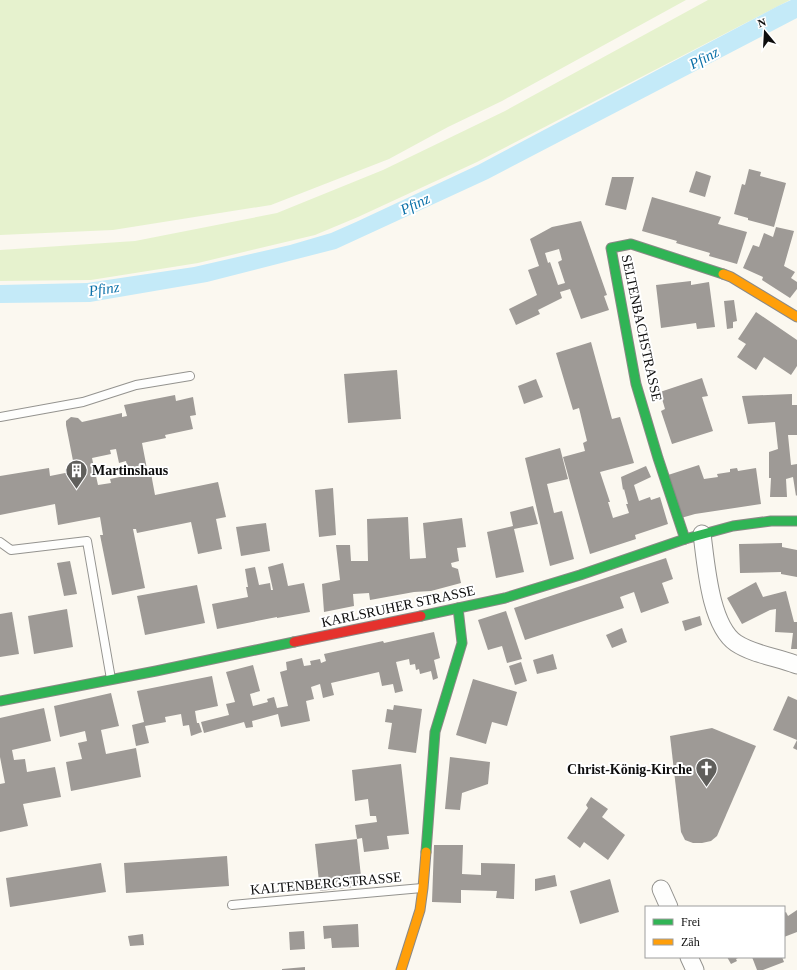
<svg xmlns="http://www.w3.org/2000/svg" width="797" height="970" font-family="Georgia,serif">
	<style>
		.green { fill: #e6f2ce }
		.water { fill: #c4eaf8 }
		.building { fill: #9e9a96; fill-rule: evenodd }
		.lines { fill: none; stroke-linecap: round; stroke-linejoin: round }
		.lane-casing { stroke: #94938f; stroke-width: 10 }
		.street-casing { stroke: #94938f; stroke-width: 19 }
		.fast-casing { stroke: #8b8986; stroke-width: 11 }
		.slow-casing { stroke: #8b8986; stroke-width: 11 }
		.jam-casing { stroke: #8b8986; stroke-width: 11 }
		.lane { stroke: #fefefd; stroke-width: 8 }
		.street { stroke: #fefefd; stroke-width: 17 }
		.fast { stroke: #30b455; stroke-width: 9 }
		.slow { stroke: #ff9f0a; stroke-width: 9 }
		.jam { stroke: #e5322d; stroke-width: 9 }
		.labels { text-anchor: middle; stroke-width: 4; stroke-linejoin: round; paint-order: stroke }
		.street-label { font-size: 14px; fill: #0d0d0d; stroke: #fff }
		.poi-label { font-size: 14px; font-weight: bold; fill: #0d0d0d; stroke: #fff; text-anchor: start }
		.water-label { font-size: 15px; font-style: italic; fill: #0b71a9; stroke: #fff }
	</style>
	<rect width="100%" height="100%" fill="#fbf8f0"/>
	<g class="green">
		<polygon points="0,0 686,0 502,101 448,127 389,159 271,205 113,230 0,235"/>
		<polygon points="708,0 790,0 477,162 358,217 315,235 198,263 91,280 0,281 0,250 135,241 277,213 383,170 505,111"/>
	</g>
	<polygon class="water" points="791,0 797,0 797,18 488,179 336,249 207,282 90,302 0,303 0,285 87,283 194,267 290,245 331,233 356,222 478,165 778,6"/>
	<g class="building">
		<polygon points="749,169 761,172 760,176 786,183 774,227 748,220 748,218 734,214 742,184 745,185"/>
		<polygon points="696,171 711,176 705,197 689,192"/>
		<polygon points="612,177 634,177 626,210 605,205"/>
		<polygon points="652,197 721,217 718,224 747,232 737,264 709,256 710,253 676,243 677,241 642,231"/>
		<path d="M 581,221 L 607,295 L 604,296 L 609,310 L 581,319 L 570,289 L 560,292 L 562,298 L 538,310 L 540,314 L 516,325 L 509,309 L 537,295 L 528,270 L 539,266 L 530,239 L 552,227 ZM 559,249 L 562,260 L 558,262 L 565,283 L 558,285 L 550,262 L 548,263 L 545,253 Z"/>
		<polygon points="776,227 794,231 784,266 795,272 791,278 797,282 797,289 790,298 762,280 763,277 743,268 753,245 759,247 764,233 773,237"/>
		<polygon points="691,281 691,285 709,282 715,327 697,329 696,323 661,328 656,285"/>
		<polygon points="734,300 737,321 733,322 733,328 727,329 724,301"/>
		<polygon points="756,312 797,340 797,366 791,375 764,357 756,370 737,357 746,344 738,339"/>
		<polygon points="591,342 612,419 620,417 634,463 600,472 610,502 608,502 613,518 629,513 626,504 628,504 624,489 623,490 621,477 646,466 651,477 634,485 639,501 650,497 651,500 660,497 668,524 635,535 636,539 590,554 563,457 585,451 583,443 587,441 579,408 573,410 556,353"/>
		<polygon points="397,370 401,419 348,423 344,374"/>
		<polygon points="702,378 708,396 702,397 713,431 672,444 661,411 665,409 660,392"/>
		<polygon points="536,379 543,397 524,404 518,386"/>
		<polygon points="792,394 792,405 797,405 797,435 788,435 791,465 797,464 797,495 796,496 793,477 786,479 787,497 770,497 771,478 769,478 769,452 778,449 775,422 748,424 742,396"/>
		<path d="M 175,395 L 176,401 L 193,397 L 196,415 L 190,416 L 193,429 L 165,435 L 166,438 L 142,443 L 147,469 L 150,468 L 155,495 L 218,482 L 226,517 L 216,519 L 222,549 L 198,554 L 191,522 L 137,533 L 136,529 L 133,529 L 145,588 L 112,595 L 100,535 L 103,535 L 100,517 L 58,525 L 55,504 L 0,515 L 0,476 L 49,468 L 50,476 L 75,471 L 66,425 L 66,421 L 71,417 L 78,418 L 82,422 L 122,413 L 122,417 L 127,416 L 124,405 ZM 116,449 L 119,463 L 126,461 L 129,475 L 110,479 L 111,483 L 98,485 L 92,458 L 111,454 L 110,450 Z"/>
		<polygon points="560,448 568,479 547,484 554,513 562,511 574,559 550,566 525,458"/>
		<polygon points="699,465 704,479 718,477 717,474 730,472 730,469 737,468 738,471 756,468 761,504 695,514 681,518 668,475"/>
		<polygon points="333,488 336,535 319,537 315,490"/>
		<polygon points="533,506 538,524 514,529 524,572 496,578 487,532 513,526 510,512"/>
		<polygon points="408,517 410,559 426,558 423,523 462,518 466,547 457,548 459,561 451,563 452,567 458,569 461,583 431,591 414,592 370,600 369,593 353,594 354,606 324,612 322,584 340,580 336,545 350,545 351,561 368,561 367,519"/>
		<polygon points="266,523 270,551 241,556 236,527"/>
		<polygon points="782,543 782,547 797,550 797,577 781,574 781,572 740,573 739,544"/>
		<polygon points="666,558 673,579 662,583 669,603 641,613 634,592 620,597 624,608 525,640 514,608"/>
		<polygon points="70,561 77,594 64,596 57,563"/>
		<polygon points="283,563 288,586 304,583 310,612 277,618 277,617 217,629 212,604 248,597 246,587 248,587 245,569 255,567 259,585 270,583 271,590 273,590 268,567"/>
		<polygon points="756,582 763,597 786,591 794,622 797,622 797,649 791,649 793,633 775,632 776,609 770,610 742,624 727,598"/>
		<polygon points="197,585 205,623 145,635 137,596"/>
		<polygon points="67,609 73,647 34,654 28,616"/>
		<polygon points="506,611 522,659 507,663 502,646 488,650 478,620"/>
		<polygon points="12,612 19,654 0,657 0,614"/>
		<polygon points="700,616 702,625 685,631 682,621"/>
		<polygon points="622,628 627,642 612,648 606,635"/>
		<polygon points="434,632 440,658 434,660 438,678 433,680 431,671 420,674 419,669 416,670 415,664 410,665 409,659 396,662 403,691 395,693 393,684 382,686 379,672 331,683 334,695 323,698 320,684 311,687 314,699 306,701 310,721 281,727 278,714 252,721 253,727 246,728 244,722 204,733 201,722 229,715 226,704 235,702 226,672 253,665 260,691 250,694 253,706 268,702 267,699 274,697 277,708 288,706 280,672 287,670 286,662 302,658 304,666 311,665 310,661 320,659 321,663 326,661 324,654 383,641 384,643"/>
		<polygon points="553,654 557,669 537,674 533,660"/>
		<polygon points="521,662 527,681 515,685 509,666"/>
		<polygon points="212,676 218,706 195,711 197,723 199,723 202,732 191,736 189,725 183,726 181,714 165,717 166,722 145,726 149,743 136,746 132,725 144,722 137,691"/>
		<polygon points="473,679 517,692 507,726 492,722 486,744 456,735"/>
		<polygon points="111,693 119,726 101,730 106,754 136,748 141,777 71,791 66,762 82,759 78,743 87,741 85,731 60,737 54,706"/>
		<polygon points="788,696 797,700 797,750 793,748 797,740 773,730"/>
		<polygon points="394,705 422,709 416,753 388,749 392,723 385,722 387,709 393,710"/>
		<polygon points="44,708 51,741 12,750 14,760 25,759 27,772 55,767 61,797 23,804 28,826 0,832 0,784 5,783 0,757 0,718"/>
		<polygon points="712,728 756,746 717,836 711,841 702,843 693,843 685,840 681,832 670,736"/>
		<polygon points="450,757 490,762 488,784 462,793 460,810 445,809"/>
		<polygon points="401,764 409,834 387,836 389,849 364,852 362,838 357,839 355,825 377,822 376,816 370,816 368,799 355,801 352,770"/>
		<polygon points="591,797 608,809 602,817 625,835 608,860 584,842 580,848 567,838 588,808 586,805"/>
		<polygon points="357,839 362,886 320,891 315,844"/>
		<polygon points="434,845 463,845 462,874 481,875 481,863 515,864 514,899 496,898 497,891 461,890 461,903 432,902"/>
		<polygon points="227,856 229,886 126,893 124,863"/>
		<polygon points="101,863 106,892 10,907 6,878"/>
		<polygon points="555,875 557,886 535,891 535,879"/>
		<polygon points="610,879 619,912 580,924 570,891"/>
		<polygon points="797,910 797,932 784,937 784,913 786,912 788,916"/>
		<polygon points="358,924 359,947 332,948 331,938 324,939 323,926"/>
		<polygon points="304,931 305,949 290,950 289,932"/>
		<polygon points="143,934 144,945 130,946 128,936"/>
		<polygon points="727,957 740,957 736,959 737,961 731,964"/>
		<polygon points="752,957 782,957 784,962 763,970 757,970"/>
		<polygon points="305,967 305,970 282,970 282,969"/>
	</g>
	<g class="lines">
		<defs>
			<g id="lane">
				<polyline points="0,417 83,402 136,385 190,376"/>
				<polyline points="0,542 11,550 87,541 111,679"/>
				<polyline points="232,905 422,888"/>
			</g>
			<g id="street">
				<path d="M 702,534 C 706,564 710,625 736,643 C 754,655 778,657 797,665"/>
				<polyline points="661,889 669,907"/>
				<polyline points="689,957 695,970"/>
			</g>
			<g id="fast">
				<polyline points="685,539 658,458 636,384 611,248 631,244 723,274"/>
				<polyline points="421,616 505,598 580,575 685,539 733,526 771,521 797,521"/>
				<polyline points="0,701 156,671 294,642"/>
				<polyline points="426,852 435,732 462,643 458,608"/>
			</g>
			<g id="slow">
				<polyline points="723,274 731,277 797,317"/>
				<polyline points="401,970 420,910 423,888 426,852"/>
			</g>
			<polyline id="jam" points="294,642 421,616"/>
		</defs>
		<use href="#lane" class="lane-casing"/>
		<use href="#street" class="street-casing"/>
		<use href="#fast" class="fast-casing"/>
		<use href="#slow" class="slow-casing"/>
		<use href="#jam" class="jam-casing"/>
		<use href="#lane" class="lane"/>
		<use href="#street" class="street"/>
		<use href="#fast" class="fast"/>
		<use href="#slow" class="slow"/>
		<use href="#jam" class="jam"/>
	</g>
	<defs>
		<symbol id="building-pin" viewBox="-11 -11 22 30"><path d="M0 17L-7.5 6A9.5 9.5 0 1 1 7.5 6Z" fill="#605f5c" stroke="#fff"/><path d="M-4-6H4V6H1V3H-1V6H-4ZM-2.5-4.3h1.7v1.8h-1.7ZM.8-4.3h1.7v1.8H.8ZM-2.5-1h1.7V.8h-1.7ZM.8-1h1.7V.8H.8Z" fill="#fff"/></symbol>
		<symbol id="church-pin" viewBox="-11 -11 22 30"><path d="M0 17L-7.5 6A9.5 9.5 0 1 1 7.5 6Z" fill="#605f5c" stroke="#fff"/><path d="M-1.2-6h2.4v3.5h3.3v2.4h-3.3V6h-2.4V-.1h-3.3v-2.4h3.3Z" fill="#fff"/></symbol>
	</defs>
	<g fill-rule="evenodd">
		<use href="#building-pin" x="64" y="458" width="25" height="34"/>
		<use href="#church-pin" x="694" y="756" width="25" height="34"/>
	</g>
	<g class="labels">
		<g class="street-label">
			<text transform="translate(642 328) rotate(78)" y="5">SELTENBACHSTRASSE</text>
			<text transform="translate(398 606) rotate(-12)" y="5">KARLSRUHER STRASSE</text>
			<text transform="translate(326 883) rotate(-5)" y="5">KALTENBERGSTRASSE</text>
		</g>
		<g class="poi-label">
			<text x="92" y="475">Martinshaus</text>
			<text x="692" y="774" text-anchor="end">Christ-König-Kirche</text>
		</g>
		<g class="water-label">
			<text transform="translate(704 58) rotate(-27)" y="5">Pfinz</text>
			<text transform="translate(415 204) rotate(-25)" y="5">Pfinz</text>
			<text transform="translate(104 289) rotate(-8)" y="5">Pfinz</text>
		</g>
	</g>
	<rect x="645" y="906" width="140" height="52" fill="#ffffff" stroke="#9e9e9e"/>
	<rect x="653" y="919" width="20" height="6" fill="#30b455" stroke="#9e9e9e"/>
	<text x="681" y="926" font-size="12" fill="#0d0d0d">Frei</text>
	<rect x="653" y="939" width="20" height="6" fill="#ff9f0a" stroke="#9e9e9e"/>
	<text x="681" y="946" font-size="12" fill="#0d0d0d">Zäh</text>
	<g transform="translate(765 32) rotate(342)" stroke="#ffffff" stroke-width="3" paint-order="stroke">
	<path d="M0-3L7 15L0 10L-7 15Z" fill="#0d0d0d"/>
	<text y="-6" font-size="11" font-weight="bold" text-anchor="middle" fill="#0d0d0d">N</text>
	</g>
</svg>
